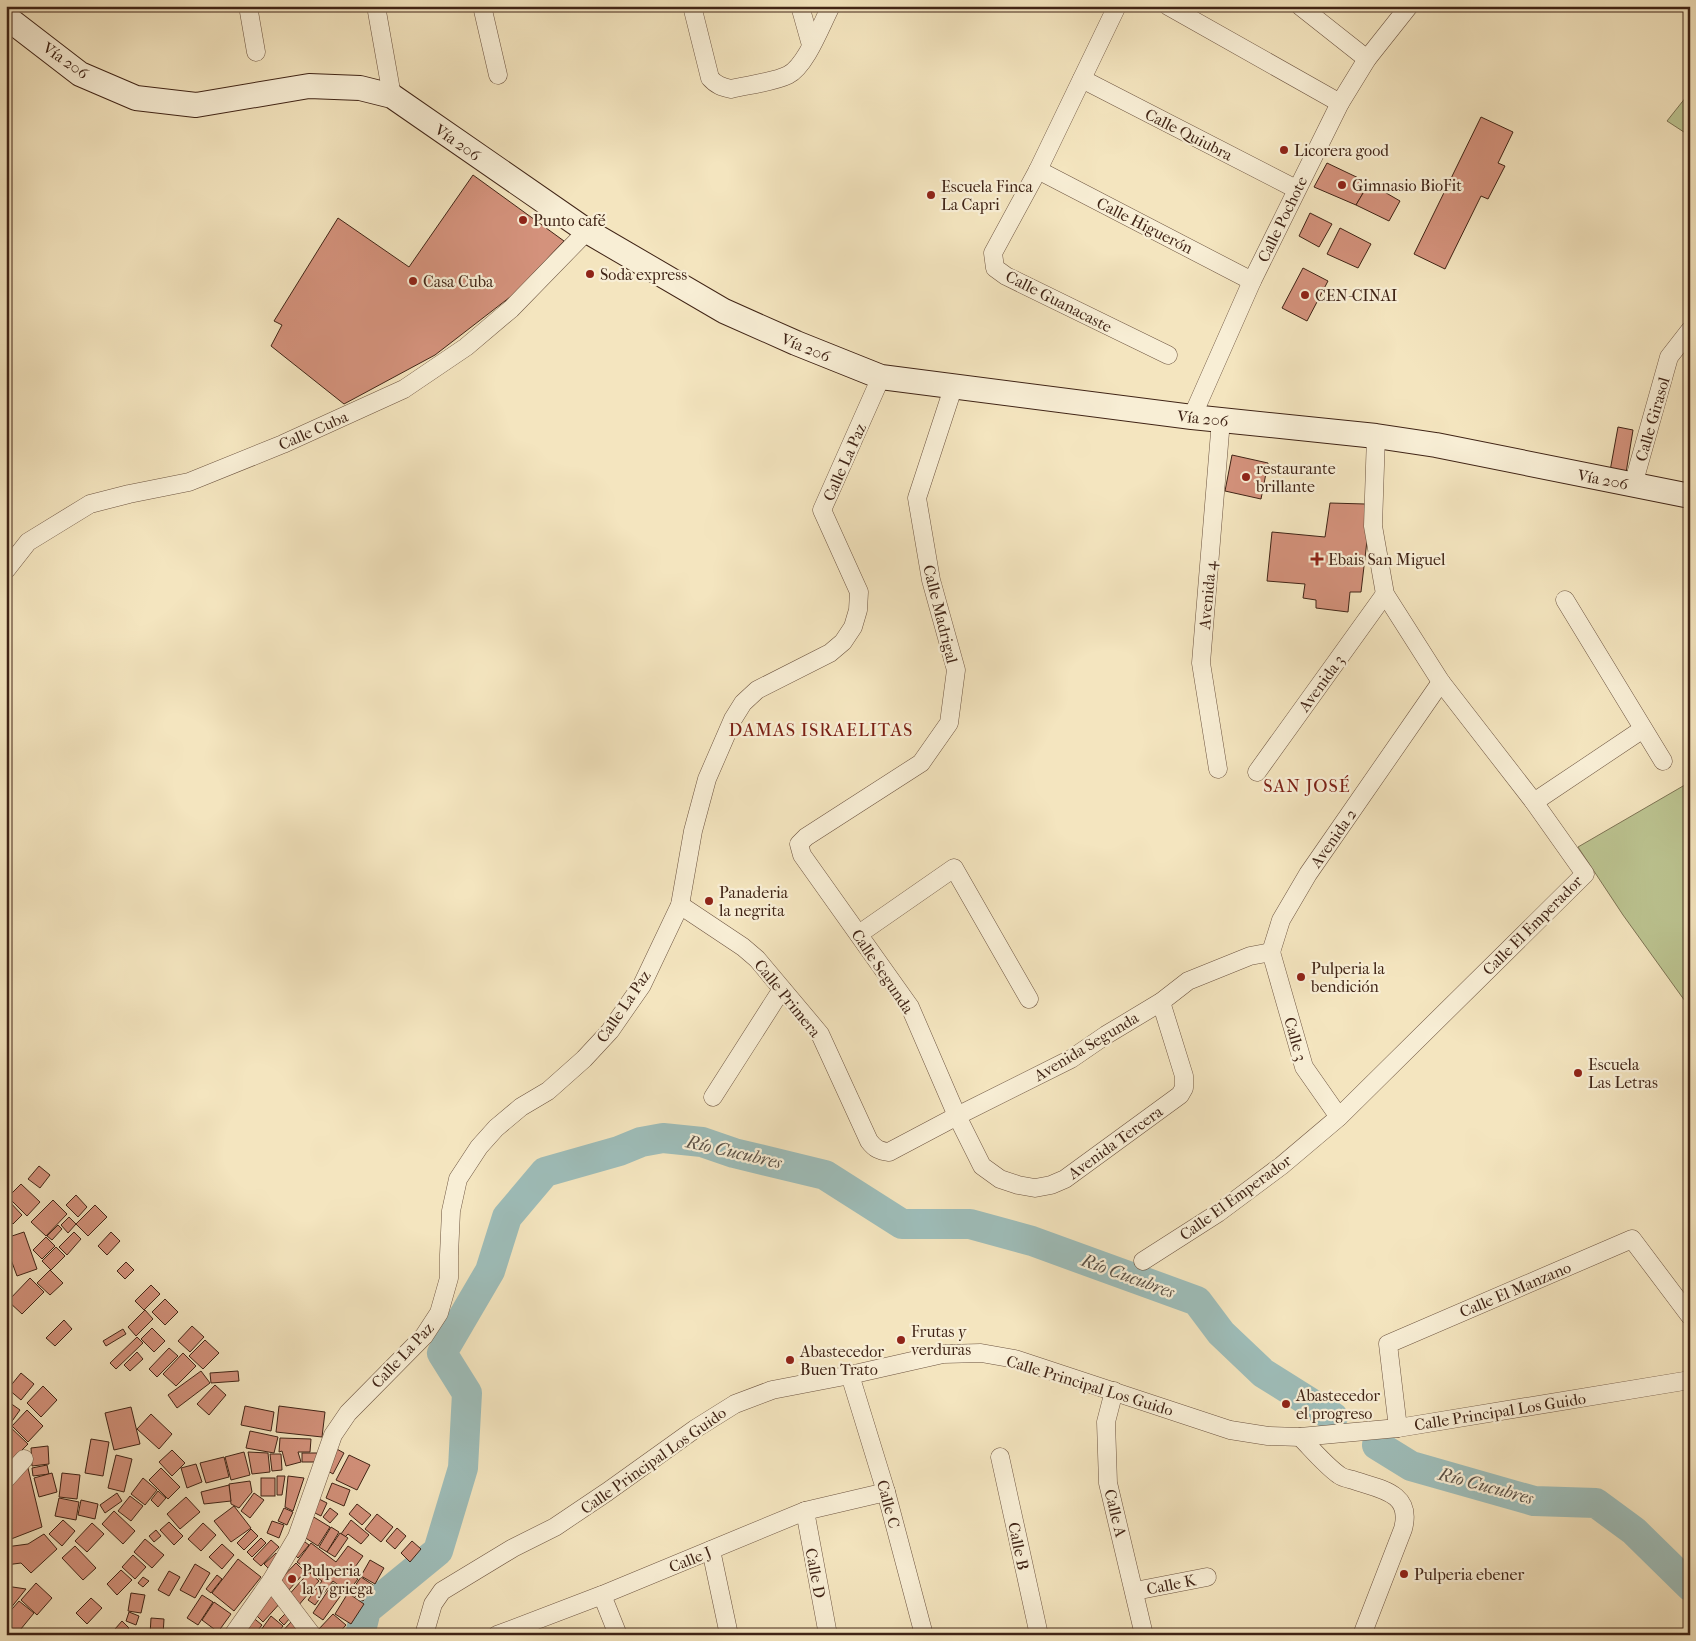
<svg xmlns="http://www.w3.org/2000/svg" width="1696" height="1641" font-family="'IM FELL French Canon',serif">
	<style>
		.green { fill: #bcc491; stroke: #7e7454 }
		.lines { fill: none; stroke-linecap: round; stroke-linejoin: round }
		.river { stroke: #9ebdb9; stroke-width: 30 }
		.building { fill: #d4927c; stroke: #402416 }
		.minor-casing { stroke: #6d5440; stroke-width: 19 }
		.secondary-casing { stroke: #402416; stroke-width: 26 }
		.minor { stroke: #f8eed5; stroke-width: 18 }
		.secondary { stroke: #f8eed5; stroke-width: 24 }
		.poi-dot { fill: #8f2418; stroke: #f8eed5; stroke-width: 2 }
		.labels { text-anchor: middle; stroke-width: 4.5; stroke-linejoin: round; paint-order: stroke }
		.street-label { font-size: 16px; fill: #402416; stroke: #f8eed5 }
		.poi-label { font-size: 16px; fill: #402416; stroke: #f8eed5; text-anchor: start }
		.neighbourhood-label { font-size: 18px; letter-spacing: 1px; fill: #7a1f14; stroke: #f8eed5 }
		.water-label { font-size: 18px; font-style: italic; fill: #5c5247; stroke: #f8eed5 }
	</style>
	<rect width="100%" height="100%" fill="#f4e5bf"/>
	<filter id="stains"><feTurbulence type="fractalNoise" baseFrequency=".004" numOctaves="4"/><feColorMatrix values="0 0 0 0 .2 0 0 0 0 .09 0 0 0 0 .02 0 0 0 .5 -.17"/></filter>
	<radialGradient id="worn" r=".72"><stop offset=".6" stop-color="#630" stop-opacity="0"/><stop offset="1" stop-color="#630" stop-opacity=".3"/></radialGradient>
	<g class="green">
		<polygon points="1690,92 1690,136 1667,121"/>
		<polygon points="1690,782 1690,1008 1623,915 1578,847"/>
	</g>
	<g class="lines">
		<g class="river">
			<polyline points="1377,1445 1411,1466 1534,1501 1596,1503 1634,1531 1690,1586"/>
			<polyline points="360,1635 366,1610 438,1551 463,1468 467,1393 442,1353 490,1271 507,1217 545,1172 619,1151 641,1142 663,1138 702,1142 734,1153 825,1175 902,1224 970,1224 1032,1241 1197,1301 1221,1333 1263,1373 1333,1417"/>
		</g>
	</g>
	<g class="building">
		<polygon points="1481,117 1513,132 1498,163 1505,166 1488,199 1481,196 1445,269 1414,254"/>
		<polygon points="1327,163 1369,183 1356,205 1314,187"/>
		<polygon points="473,175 564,241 514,294 435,355 344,404 271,346 282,325 274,321 338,218 409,267"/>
		<polygon points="1369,183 1400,201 1389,221 1356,205"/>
		<polygon points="1310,213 1332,224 1319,247 1299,236"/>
		<polygon points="1340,228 1371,244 1358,268 1327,254"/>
		<polygon points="1303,268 1328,281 1307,321 1282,308"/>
		<polygon points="1618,427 1633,430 1626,473 1610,471"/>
		<polygon points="1232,455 1268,463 1261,499 1225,491"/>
		<polygon points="1330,503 1365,504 1368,532 1361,592 1350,592 1348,612 1316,608 1316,600 1303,598 1305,584 1267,581 1272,532 1325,537"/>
		<polygon points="39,1166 50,1175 40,1188 28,1179"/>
		<polygon points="21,1184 40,1202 27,1216 8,1197"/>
		<polygon points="76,1195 87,1207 78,1217 66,1205"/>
		<polygon points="8,1200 22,1215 13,1224 6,1218 6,1202"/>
		<polygon points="53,1200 67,1214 46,1236 31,1222"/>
		<polygon points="95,1205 107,1217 88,1236 76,1224"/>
		<polygon points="69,1217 76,1224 68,1233 61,1225"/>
		<polygon points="58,1225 62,1229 52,1240 47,1236"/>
		<polygon points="24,1232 37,1269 17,1276 6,1246 6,1238"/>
		<polygon points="74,1232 81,1239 67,1255 59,1247"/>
		<polygon points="111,1232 120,1241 107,1255 98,1246"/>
		<polygon points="46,1237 55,1246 42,1259 33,1250"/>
		<polygon points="56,1247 65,1256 51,1270 42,1261"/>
		<polygon points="126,1262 134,1270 125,1279 117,1271"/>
		<polygon points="50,1270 63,1283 50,1295 37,1283"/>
		<polygon points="30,1278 44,1292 22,1314 8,1301"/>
		<polygon points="151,1285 160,1294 144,1310 135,1301"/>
		<polygon points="165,1299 178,1312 165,1325 152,1312"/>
		<polygon points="145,1310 153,1319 136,1336 128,1327"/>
		<polygon points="64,1320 72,1329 55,1346 46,1338"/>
		<polygon points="192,1326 204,1337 190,1352 178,1341"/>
		<polygon points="152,1328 165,1341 154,1352 141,1339"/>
		<polygon points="123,1329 126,1334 106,1346 103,1341"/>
		<polygon points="137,1337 143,1343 116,1369 110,1363"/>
		<polygon points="205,1340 219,1353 203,1369 189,1356"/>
		<polygon points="169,1348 178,1356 157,1377 149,1369"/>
		<polygon points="137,1352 143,1359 130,1371 124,1365"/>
		<polygon points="183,1353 196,1366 176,1386 163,1374"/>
		<polygon points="201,1371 210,1383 177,1408 168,1395"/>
		<polygon points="238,1371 239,1381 211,1383 210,1373"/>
		<polygon points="21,1373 34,1384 21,1400 8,1389"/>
		<polygon points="215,1385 226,1395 209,1415 197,1404"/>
		<polygon points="43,1386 57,1400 41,1417 27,1403"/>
		<polygon points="6,1400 20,1410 10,1424 6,1422"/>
		<polygon points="245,1406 274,1412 271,1431 241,1425"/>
		<polygon points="279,1406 325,1412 322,1437 276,1432"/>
		<polygon points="131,1407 140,1444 114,1450 105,1413"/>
		<polygon points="27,1410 43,1426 28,1442 12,1426"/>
		<polygon points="151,1414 172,1434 159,1449 137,1429"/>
		<polygon points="6,1423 28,1444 10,1462 6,1459"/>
		<polygon points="250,1431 278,1437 274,1453 246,1448"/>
		<polygon points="280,1438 311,1439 310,1452 298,1452 301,1462 286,1466 282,1451 279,1452"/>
		<polygon points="91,1439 109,1442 103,1476 85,1473"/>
		<polygon points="48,1446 49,1464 32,1466 31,1448"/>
		<polygon points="335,1448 344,1453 333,1474 323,1468"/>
		<polygon points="172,1450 185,1463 172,1476 159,1462"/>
		<polygon points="244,1452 250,1475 231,1480 225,1457"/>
		<polygon points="248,1452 268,1453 270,1472 252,1474"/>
		<rect x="302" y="1453" width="15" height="9"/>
		<polygon points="270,1454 281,1454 282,1470 272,1471"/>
		<polygon points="116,1455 132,1459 124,1492 108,1488"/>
		<polygon points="349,1455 370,1465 357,1490 336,1480"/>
		<polygon points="224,1457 229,1477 206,1483 200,1463"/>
		<polygon points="27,1464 42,1527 6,1541 6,1486"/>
		<polygon points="196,1464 202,1482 187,1488 181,1468"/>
		<polygon points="47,1465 49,1474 33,1476 32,1468"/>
		<polygon points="161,1468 180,1487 168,1499 149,1480"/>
		<polygon points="52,1473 57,1492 39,1497 34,1478"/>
		<polygon points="62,1473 80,1475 77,1499 59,1497"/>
		<polygon points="277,1476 285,1476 282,1495 277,1495"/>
		<polygon points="288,1476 304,1478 293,1511 285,1507"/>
		<polygon points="143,1478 157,1490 145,1505 131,1494"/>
		<rect x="261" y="1478" width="14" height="18"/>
		<polygon points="250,1481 252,1492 239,1508 231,1504 229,1484"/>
		<polygon points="332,1483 350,1490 344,1506 326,1498"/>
		<polygon points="229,1485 231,1501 204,1504 201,1492"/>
		<polygon points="158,1491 166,1498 158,1507 151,1500"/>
		<polygon points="117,1493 122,1501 105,1513 100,1505"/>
		<polygon points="254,1493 264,1500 250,1518 241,1511"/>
		<polygon points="130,1496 143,1506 131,1521 118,1511"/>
		<polygon points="186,1497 200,1512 180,1529 167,1514"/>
		<polygon points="315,1497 327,1503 321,1516 309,1510"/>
		<polygon points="59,1498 79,1502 76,1520 55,1516"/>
		<polygon points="81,1500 98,1504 95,1519 78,1515"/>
		<polygon points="357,1504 371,1515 362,1525 349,1514"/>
		<polygon points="234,1506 251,1528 231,1542 214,1521"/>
		<polygon points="284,1508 293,1512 287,1525 278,1521"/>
		<polygon points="330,1508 338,1514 330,1523 323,1517"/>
		<polygon points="114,1511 135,1531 123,1544 102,1524"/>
		<polygon points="377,1514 393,1527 381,1542 365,1529"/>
		<polygon points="312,1516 330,1527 318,1546 301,1535"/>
		<polygon points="63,1520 75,1531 62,1546 49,1534"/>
		<polygon points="351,1520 369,1535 361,1544 348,1534 345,1537 341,1534"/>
		<polygon points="272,1521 284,1525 279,1538 267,1533"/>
		<polygon points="169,1522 183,1536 174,1545 160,1530"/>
		<polygon points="92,1523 104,1534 87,1552 75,1541"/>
		<polygon points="203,1523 216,1535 201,1551 188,1539"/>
		<polygon points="331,1527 339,1532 327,1552 319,1547"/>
		<polygon points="397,1528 406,1536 395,1549 386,1541"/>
		<polygon points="251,1529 258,1536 244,1550 237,1543"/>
		<polygon points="156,1530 161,1536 154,1542 149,1536"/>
		<polygon points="340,1533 348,1538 335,1557 327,1552"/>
		<polygon points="44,1534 57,1549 31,1573 21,1563 6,1565 6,1547 28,1544"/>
		<polygon points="261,1538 266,1543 252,1557 247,1552"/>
		<polygon points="145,1539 164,1555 152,1568 134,1552"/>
		<polygon points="301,1539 309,1545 298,1558 290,1550"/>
		<polygon points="271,1540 279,1547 261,1566 253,1559"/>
		<polygon points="412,1541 421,1549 410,1562 401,1553"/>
		<polygon points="311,1543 336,1562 348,1546 363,1556 350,1574 358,1579 348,1592 333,1581 315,1605 308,1600 322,1581 297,1562"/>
		<polygon points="222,1544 234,1555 222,1569 209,1557"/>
		<polygon points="75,1546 96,1568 83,1580 62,1558"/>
		<polygon points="276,1553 283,1560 271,1571 264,1564"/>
		<polygon points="133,1555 146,1567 135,1579 122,1567"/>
		<polygon points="238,1559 261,1577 234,1611 212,1593"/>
		<polygon points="370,1560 384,1568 375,1584 361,1576"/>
		<polygon points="296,1563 305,1572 287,1592 277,1583"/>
		<polygon points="195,1564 210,1573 195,1598 180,1590"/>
		<polygon points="121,1570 132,1580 117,1595 107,1584"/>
		<polygon points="169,1571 180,1577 169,1596 158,1590"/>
		<polygon points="309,1572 319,1581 298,1606 287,1597"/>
		<polygon points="217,1575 222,1579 211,1593 206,1589"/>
		<polygon points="143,1577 149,1581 143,1587 138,1583"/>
		<polygon points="361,1577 373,1585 363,1601 350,1593"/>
		<polygon points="36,1583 52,1598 37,1615 21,1600"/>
		<polygon points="333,1583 344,1591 323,1620 313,1613"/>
		<polygon points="6,1586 26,1589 6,1614"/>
		<polygon points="271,1590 282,1601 263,1622 252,1611"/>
		<polygon points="131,1593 145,1595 141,1613 128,1611"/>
		<polygon points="348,1593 364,1604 351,1624 335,1614"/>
		<polygon points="202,1595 213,1602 198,1625 187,1618"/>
		<polygon points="91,1598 102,1608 87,1624 76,1613"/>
		<polygon points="19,1601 34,1613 16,1635 6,1627 6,1616"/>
		<polygon points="214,1602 231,1614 218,1632 202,1620"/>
		<polygon points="129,1612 139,1616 136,1625 126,1621"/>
		<polygon points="285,1614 290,1618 284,1625 279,1620"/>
		<polygon points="333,1614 346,1625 337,1635 321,1635 317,1631"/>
		<polygon points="251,1616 262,1625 254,1635 241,1635"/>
		<polygon points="271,1616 283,1626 276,1635 267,1635 261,1630"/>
		<polygon points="151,1618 164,1619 163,1635 150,1635"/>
		<polygon points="122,1621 129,1628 121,1635 115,1629"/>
		<polygon points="291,1622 304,1635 279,1635"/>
	</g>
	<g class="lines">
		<defs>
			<g id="minor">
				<polyline points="248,6 256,52"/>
				<polyline points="376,6 392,96"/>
				<polyline points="482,6 498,75"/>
				<path d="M 692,6 L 710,78 C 716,85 722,87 731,89 C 748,85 774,82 788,75 C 806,66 821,25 831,6"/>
				<polyline points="800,6 811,45"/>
				<polyline points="1117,6 1038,170 993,253 995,268 1006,276 1168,355"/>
				<polyline points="1168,6 1340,103"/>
				<polyline points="1300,6 1367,59"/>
				<polyline points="1082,79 1296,189"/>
				<polyline points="1038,170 1252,281"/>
				<polyline points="954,385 917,498 931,580 956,670 949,723 921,763 806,837 799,844 802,855 910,1007 957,1116 982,1166 1000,1179 1018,1185 1035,1188 1051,1185 1065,1179 1180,1095 1184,1088 1184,1076 1161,1002"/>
				<polyline points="1192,417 1252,281 1340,103 1367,59 1409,6"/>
				<polyline points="1633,485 1669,357 1690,330"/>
				<polyline points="6,570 28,542 90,504 129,494 189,482 283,444 404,389 466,347 511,309 587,231"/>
				<polyline points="1565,600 1663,761"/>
				<polyline points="1218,769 1201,663 1221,420"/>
				<polyline points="1257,772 1385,594"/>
				<polyline points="1534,802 1643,729"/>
				<path d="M 680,905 L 743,947 L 757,959 L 820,1034 L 869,1141 C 875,1149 880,1151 889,1152 L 957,1116 L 1071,1059 L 1106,1035 L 1161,1002 L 1188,981 L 1250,956 L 1271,952"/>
				<polyline points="859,934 954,868 1029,999"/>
				<polyline points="1271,952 1281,920 1308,874 1441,682"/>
				<polyline points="1271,952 1304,1067 1339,1117"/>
				<polyline points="713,1097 782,989"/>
				<polyline points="1143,1261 1218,1213 1281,1166 1339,1117 1585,874 1534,802 1441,682 1385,594 1373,526 1376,436"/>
				<polyline points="850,1375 886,1492 924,1635"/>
				<polyline points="1114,1391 1106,1422 1108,1483 1144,1635"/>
				<polyline points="1398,1428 1388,1344 1632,1239 1690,1316"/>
				<path d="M 1300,1437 C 1312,1449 1325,1465 1339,1475 C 1343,1478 1349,1479 1353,1480 C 1379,1489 1413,1492 1403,1529 L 1362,1635"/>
				<polyline points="1000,1457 1039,1635"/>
				<polyline points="6,1479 24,1459"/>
				<polyline points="805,1511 828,1635"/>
				<polyline points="711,1550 729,1635"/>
				<polyline points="271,1581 312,1635"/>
				<polyline points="1135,1591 1207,1577"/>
				<polyline points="602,1595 618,1635"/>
				<polyline points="233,1635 271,1581 297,1537 333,1435 348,1413 424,1336 439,1313 449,1278 449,1255 451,1211 458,1179 479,1147 496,1128 521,1107 548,1091 584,1059 610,1031 642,985 680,905 693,831 707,779 733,719 743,703 757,690 830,653 843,642 853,627 858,610 859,592 822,510 881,377"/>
				<polyline points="424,1635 433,1604 442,1591 513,1548 555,1527 607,1492 695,1429 735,1404 772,1390 850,1375 943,1354 981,1353 1015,1359 1230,1430 1268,1436 1300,1437 1398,1428 1690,1380"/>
				<polyline points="497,1635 602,1595 805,1511 886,1492"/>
			</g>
			<polyline id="secondary" points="6,17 80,74 136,98 196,105 309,86 360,88 392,96 587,231 724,311 796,343 881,377 1192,417 1376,436 1436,445 1690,496"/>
		</defs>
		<use href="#minor" class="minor-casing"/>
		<use href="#secondary" class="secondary-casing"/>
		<use href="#minor" class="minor"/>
		<use href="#secondary" class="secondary"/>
	</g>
	<g class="poi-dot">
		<circle cx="1284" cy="150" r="5"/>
		<circle cx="1342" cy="185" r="5"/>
		<circle cx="931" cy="195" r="5"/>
		<circle cx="523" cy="220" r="5"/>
		<circle cx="590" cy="274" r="5"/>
		<circle cx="413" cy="281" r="5"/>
		<circle cx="1305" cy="295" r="5"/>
		<circle cx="1246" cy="477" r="5"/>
		<path d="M1314.5 551.5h5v5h5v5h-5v5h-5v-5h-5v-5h5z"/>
		<circle cx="709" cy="901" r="5"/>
		<circle cx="1301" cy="977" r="5"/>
		<circle cx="1578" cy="1073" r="5"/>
		<circle cx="901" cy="1340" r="5"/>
		<circle cx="790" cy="1360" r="5"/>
		<circle cx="1286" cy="1404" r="5"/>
		<circle cx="1404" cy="1574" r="5"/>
		<circle cx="292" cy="1579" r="5"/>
	</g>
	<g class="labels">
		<g class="street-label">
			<text transform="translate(66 60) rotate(35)" y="6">Vía 206</text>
			<text transform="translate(1189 134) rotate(27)" y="6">Calle Quiubra</text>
			<text transform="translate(458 142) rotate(35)" y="6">Vía 206</text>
			<text transform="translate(1282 219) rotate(-64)" y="6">Calle Pochote</text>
			<text transform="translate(1145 225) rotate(27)" y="6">Calle Higuerón</text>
			<text transform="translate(1059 301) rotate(27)" y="6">Calle Guanacaste</text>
			<text transform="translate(806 347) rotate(22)" y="6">Vía 206</text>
			<text transform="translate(1203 418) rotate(6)" y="6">Vía 206</text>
			<text transform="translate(1652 419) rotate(-74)" y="6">Calle Girasol</text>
			<text transform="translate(313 430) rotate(-24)" y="6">Calle Cuba</text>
			<text transform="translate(844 462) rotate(-66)" y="6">Calle La Paz</text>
			<text transform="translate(1603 479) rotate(11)" y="6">Vía 206</text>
			<text transform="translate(1207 595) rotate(-85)" y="6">Avenida 4</text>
			<text transform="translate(941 614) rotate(76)" y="6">Calle Madrigal</text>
			<text transform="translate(1321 683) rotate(-54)" y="6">Avenida 3</text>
			<text transform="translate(1333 838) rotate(-55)" y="6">Avenida 2</text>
			<text transform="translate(1532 925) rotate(-45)" y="6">Calle El Emperador</text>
			<text transform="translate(883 971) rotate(56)" y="6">Calle Segunda</text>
			<text transform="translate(788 998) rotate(51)" y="6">Calle Primera</text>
			<text transform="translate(623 1006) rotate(-56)" y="6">Calle La Paz</text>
			<text transform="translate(1296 1039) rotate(74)" y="6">Calle 3</text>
			<text transform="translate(1086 1046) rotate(-31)" y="6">Avenida Segunda</text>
			<text transform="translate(1115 1142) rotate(-36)" y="6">Avenida Tercera</text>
			<text transform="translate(1235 1197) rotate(-36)" y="6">Calle El Emperador</text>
			<text transform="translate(1515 1289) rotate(-23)" y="6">Calle El Manzano</text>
			<text transform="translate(402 1355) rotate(-47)" y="6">Calle La Paz</text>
			<text transform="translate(1090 1385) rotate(17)" y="6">Calle Principal Los Guido</text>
			<text transform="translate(1500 1411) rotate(-9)" y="6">Calle Principal Los Guido</text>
			<text transform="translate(653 1460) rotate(-35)" y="6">Calle Principal Los Guido</text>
			<text transform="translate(889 1504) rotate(75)" y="6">Calle C</text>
			<text transform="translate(1116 1513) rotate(76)" y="6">Calle A</text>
			<text transform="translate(1019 1546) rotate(78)" y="6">Calle B</text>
			<text transform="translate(690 1559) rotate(-22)" y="6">Calle J</text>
			<text transform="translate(816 1573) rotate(79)" y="6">Calle D</text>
			<text transform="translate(1171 1584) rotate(-11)" y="6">Calle K</text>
		</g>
		<g class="poi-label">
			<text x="1294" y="156">Licorera good</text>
			<text x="1352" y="191">Gimnasio BioFit</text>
			<text x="941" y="192">Escuela Finca<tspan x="941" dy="18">La Capri</tspan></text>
			<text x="533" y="226">Punto café</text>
			<text x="600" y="280">Soda express</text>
			<text x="423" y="287">Casa Cuba</text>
			<text x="1315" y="301">CEN-CINAI</text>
			<text x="1256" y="474">restaurante<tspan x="1256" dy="18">brillante</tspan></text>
			<text x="1328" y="565">Ebais San Miguel</text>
			<text x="719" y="898">Panaderia<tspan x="719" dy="18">la negrita</tspan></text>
			<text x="1311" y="974">Pulperia la<tspan x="1311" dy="18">bendición</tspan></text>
			<text x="1588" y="1070">Escuela<tspan x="1588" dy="18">Las Letras</tspan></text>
			<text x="911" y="1337">Frutas y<tspan x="911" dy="18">verduras</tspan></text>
			<text x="800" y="1357">Abastecedor<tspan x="800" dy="18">Buen Trato</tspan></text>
			<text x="1296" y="1401">Abastecedor<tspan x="1296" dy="18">el progreso</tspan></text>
			<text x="302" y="1576">Pulperia<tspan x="302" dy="18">la y griega</tspan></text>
			<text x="1414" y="1580">Pulperia ebener</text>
		</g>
		<g class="neighbourhood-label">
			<text x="821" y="736">DAMAS ISRAELITAS</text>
			<text x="1307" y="792">SAN JOSÉ</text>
		</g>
		<g class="water-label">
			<text transform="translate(734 1152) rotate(13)" y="6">Río Cucubres</text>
			<text transform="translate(1128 1276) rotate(20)" y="6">Río Cucubres</text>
			<text transform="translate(1486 1486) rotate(15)" y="6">Río Cucubres</text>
		</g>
	</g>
	<rect width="1696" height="1641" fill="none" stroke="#f4e5bf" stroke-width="25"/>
	<rect x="8" y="8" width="1681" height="1626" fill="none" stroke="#402416" stroke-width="2.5"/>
	<rect x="12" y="12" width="1671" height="1616" fill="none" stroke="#402416"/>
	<rect width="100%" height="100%" filter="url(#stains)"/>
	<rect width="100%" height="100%" fill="url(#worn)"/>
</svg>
